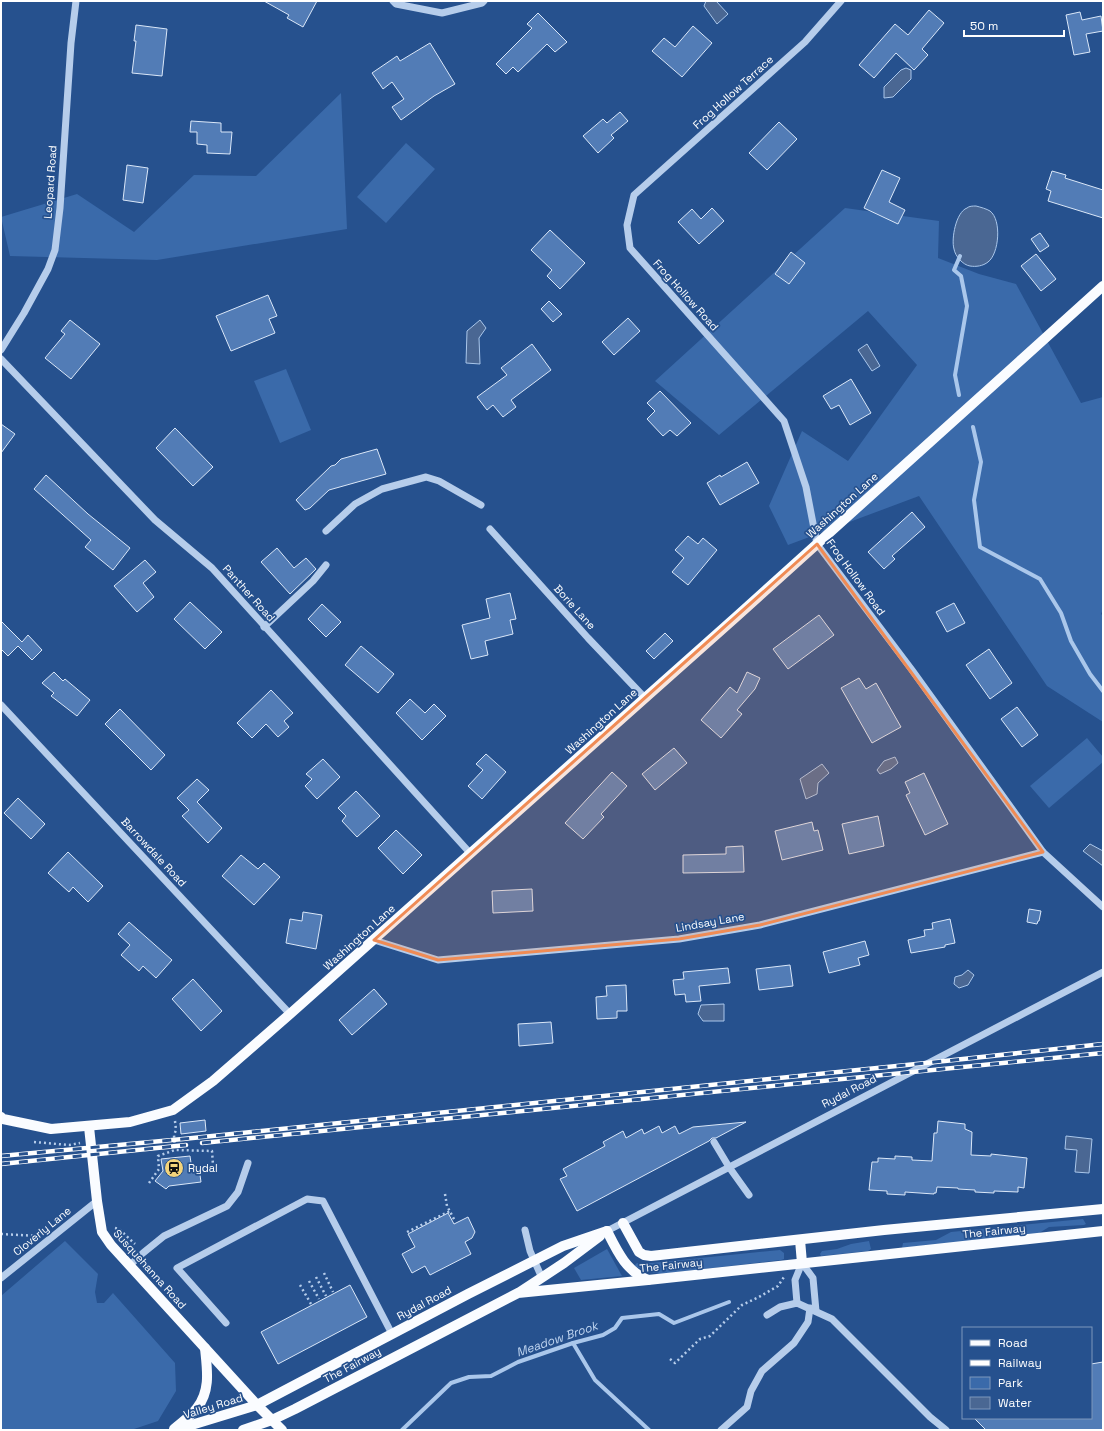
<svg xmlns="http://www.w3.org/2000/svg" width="1104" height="1431" font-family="'Space Grotesk',sans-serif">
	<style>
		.green { fill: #3a6aaa }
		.water { fill: #4a6793; stroke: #aac7eb }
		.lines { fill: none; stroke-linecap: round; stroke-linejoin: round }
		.stream { stroke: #aac7eb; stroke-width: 4 }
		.building { fill: #527cb6; stroke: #dae7f8 }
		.path { stroke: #b6cdeb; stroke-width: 2.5; stroke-dasharray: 2 3; stroke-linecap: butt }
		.minor { stroke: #b6cdeb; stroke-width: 7 }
		.major { stroke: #fafcff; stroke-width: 10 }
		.rail-casing { stroke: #fff; stroke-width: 4.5 }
		.rail { stroke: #26518e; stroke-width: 3; stroke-dasharray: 9; stroke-linecap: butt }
		.marked { fill: #ef8b55; fill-opacity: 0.2; stroke: #ef8b55; stroke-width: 3; stroke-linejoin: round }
		.labels { text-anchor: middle; stroke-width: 3.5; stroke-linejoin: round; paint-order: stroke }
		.street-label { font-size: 11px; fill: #fff; stroke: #26518e }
		.poi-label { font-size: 11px; fill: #fff; stroke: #26518e; text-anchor: start }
		.water-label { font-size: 12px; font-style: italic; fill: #c2d7f2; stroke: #26518e }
	</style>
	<rect width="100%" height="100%" fill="#26518e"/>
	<g class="green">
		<polygon points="341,93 347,229 157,260 10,256 1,217 77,194 134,232 194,175 256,176"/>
		<polygon points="406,143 435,169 386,223 357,197"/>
		<polygon points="845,208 939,221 938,258 979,274 1016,284 1081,403 1103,397 1103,609 1101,614 1103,616 1103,722 1047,686 919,496 788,545 769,506 802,431 848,461 917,365 868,311 719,435 655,381"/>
		<polygon points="286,369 311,430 280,443 254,381"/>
		<polygon points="1087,738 1103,757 1103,762 1049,808 1030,786"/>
		<polygon points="1083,1219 1086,1224 1084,1225 1049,1227 1036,1235 902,1248 903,1243 936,1240 951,1232"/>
		<polygon points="65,1241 98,1274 95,1292 97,1303 104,1303 113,1293 175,1363 176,1391 158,1421 131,1430 1,1430 1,1296"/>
		<polygon points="869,1241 871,1249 868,1251 821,1256 820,1254 822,1251 837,1249 851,1244"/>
		<polygon points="607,1249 622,1276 581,1280 574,1268"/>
		<polygon points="780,1250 784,1253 784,1259 781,1260 661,1274 649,1272 634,1266 637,1263 641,1264"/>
	</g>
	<g class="water">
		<polygon points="706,1 716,1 728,14 717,24 704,6"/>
		<polygon points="906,68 911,70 911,79 893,97 884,98 884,87 901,70"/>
		<path d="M 976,206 C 980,207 987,209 990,211 C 1002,220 999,254 988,262 C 983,266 976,267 970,266 C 963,265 955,256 954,249 C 951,239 956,212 967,208 C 969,206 973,206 976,206 Z"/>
		<polygon points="480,320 486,328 479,338 480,364 466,363 467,331"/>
		<polygon points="867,344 880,366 872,371 858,350"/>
		<polygon points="895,757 898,763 891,769 880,774 877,770 884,761"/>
		<polygon points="822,764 829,773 818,783 817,794 806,799 800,779"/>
		<polygon points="1090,844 1103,851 1103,866 1083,851"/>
		<polygon points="968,970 974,975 968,985 959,988 954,984 955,977 962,975"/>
		<polygon points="724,1004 724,1021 703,1021 698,1014 701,1005"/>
		<polygon points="1066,1136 1092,1139 1089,1173 1075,1172 1077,1150 1065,1149"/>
	</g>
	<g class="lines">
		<g class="stream">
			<polyline points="959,395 955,375 967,306 961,276 954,270 960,256"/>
			<polyline points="973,427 981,462 974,500 980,547 1040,579 1061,613 1071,641 1090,674 1103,691"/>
			<polyline points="573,1343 595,1380 649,1430"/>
			<polyline points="402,1430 451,1383 469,1377 491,1376 518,1362 573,1343 603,1335 615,1328 622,1318 659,1314 674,1323 729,1302"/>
		</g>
	</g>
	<g class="building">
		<polygon points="264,1 317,1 303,27 287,18 289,15"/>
		<polygon points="929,10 944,23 922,49 928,55 914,70 896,53 874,78 859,65 895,24 908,35"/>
		<polygon points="1080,12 1082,20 1101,16 1103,31 1086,34 1090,52 1074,55 1066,15"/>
		<polygon points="538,13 567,42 555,52 547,44 518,72 513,67 506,74 496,64 532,28 527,24"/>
		<polygon points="136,25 167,29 162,76 132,73 136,41 134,41"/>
		<polygon points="693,26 712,43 682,77 652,51 664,38 675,47"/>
		<polygon points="430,43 455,84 434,96 401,120 392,107 404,99 392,82 383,89 372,73 397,56 400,61"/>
		<polygon points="620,112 628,121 611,135 614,138 598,153 583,136 603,119 607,123"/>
		<polygon points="191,121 221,123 221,132 232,132 230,154 207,153 207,145 197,144 197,132 190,132"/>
		<polygon points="779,122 797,139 767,170 749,153"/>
		<polygon points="127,165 148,168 143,203 123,200"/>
		<polygon points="882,170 900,178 889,202 905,210 898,224 864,208"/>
		<polygon points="1052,171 1066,175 1065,178 1103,190 1103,218 1048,201 1051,191 1046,189"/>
		<polygon points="712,208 724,221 699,244 678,222 692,209 701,219"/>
		<polygon points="550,230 585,263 560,289 547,276 552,270 531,250"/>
		<polygon points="1040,233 1049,246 1040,252 1031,239"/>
		<polygon points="791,252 805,263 789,284 775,274"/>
		<polygon points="1036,254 1056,279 1041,291 1021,266"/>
		<polygon points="268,295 277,316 269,319 275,333 231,351 216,316"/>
		<polygon points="549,301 562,314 553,322 541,309"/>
		<polygon points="628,318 640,331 614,355 602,342"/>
		<polygon points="70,320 100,344 71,379 45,358 65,334 61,331"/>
		<polygon points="532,344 551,370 511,400 516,407 503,417 493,405 487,410 477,397 507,375 501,368"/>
		<polygon points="851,379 871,413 850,425 839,405 831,409 823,396"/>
		<polygon points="660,391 691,423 677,436 670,430 663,436 647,419 655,411 647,403"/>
		<polygon points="1,424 15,434 1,453"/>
		<polygon points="175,428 213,467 193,486 156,448"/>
		<polygon points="377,449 386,474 329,490 310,508 305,510 296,500 331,466 335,465 341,459"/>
		<polygon points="747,462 759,483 720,505 707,483 720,475 721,477"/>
		<polygon points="46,475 88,514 130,548 113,570 85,547 91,540 34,489"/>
		<polygon points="912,512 925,527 892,556 895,559 884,569 868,552"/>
		<polygon points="688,536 698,544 703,538 717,550 688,585 672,572 684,558 675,550"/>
		<polygon points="277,548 294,568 306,558 316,569 290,594 261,562"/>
		<polygon points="145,560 156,572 143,583 154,597 137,612 114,586"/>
		<polygon points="510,593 516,619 510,620 513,634 485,641 488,655 471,659 462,625 490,618 486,599"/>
		<polygon points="190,602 222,632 205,649 174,619"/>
		<polygon points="954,603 965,623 947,632 936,612"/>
		<polygon points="322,604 341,622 326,637 308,619"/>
		<polygon points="819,615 834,635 788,669 773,649"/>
		<polygon points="1,621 22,642 28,635 42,650 32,660 18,646 8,656 1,649"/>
		<polygon points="665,633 673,641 654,659 646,651"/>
		<polygon points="361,646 394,674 378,693 345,665"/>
		<polygon points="989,649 1012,683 990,699 966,665"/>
		<polygon points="54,672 63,681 65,679 90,700 77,716 51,696 54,693 42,683"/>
		<polygon points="747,672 760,678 755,689 737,710 742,714 721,738 701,720 730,687 737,693"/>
		<polygon points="859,678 866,689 876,683 901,727 872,743 841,688"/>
		<polygon points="271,690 293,713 284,721 289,727 278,737 266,724 252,738 237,723"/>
		<polygon points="410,699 425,713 434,704 446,716 422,740 396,713"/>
		<polygon points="1017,707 1038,735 1022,747 1001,719"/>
		<polygon points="120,709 165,755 151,770 105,724"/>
		<polygon points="674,748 687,763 655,790 642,774"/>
		<polygon points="486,754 506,772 482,799 468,786 483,770 476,764"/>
		<polygon points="323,759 340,777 317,799 305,786 312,779 306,774"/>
		<polygon points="612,772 627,786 601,814 604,817 583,839 565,823"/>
		<polygon points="924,773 948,824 925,835 906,795 910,793 905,782"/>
		<polygon points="197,779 209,790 197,802 222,828 208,843 182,816 189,810 177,798"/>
		<polygon points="356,791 380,816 357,837 342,821 346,816 338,808"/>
		<polygon points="18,798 45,824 31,839 4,813"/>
		<polygon points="878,816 884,846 849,854 842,824"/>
		<polygon points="812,822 814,831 818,830 823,850 782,860 775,831"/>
		<polygon points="396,830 422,855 403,874 378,848"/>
		<polygon points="743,846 744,872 683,873 683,855 726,854 726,847"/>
		<polygon points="68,852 103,886 88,902 73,887 69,892 48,873"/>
		<polygon points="241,855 258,869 264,863 280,877 254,905 222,876"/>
		<polygon points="532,889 533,911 493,913 492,891"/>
		<polygon points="1029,909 1041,911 1039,921 1038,921 1037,924 1027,922"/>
		<polygon points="303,912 322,915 316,949 286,943 290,919 302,921"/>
		<polygon points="950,919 955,943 945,945 945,947 911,953 908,940 925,936 924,930 933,929 932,923"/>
		<polygon points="129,922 172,960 156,978 143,966 139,971 121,955 130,945 118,934"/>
		<polygon points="865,941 869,955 858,958 860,965 829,973 823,952"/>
		<polygon points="790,965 793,986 759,990 756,969"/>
		<polygon points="728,968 730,983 699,986 701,1001 686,1002 685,994 675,995 673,980 684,979 683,972"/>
		<polygon points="193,979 222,1011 201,1031 172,999"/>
		<polygon points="626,985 627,1011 617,1011 617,1018 597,1019 596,997 607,996 606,986"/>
		<polygon points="374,989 387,1004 352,1035 339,1020"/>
		<polygon points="551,1022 553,1043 519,1046 518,1024"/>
		<polygon points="205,1120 206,1131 181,1134 180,1123"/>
		<polygon points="938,1121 965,1124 965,1129 972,1132 971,1155 991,1156 991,1154 1027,1158 1024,1188 1018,1187 1018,1192 994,1191 994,1193 975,1192 975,1190 958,1189 958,1188 937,1187 936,1193 934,1193 934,1194 905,1192 905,1195 887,1194 887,1191 869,1190 872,1162 878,1162 878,1158 895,1159 895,1156 912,1157 912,1160 932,1161 934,1133 937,1133"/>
		<polygon points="746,1122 716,1138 712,1138 709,1141 577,1211 560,1179 567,1176 563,1169 605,1146 603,1142 623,1131 626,1138 642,1129 644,1134 659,1126 662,1133 675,1126 679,1134 693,1127"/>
		<polygon points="190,1156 192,1170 199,1168 201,1182 169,1186 166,1189 155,1181 163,1171 161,1159"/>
		<polygon points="448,1213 454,1224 468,1217 475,1232 472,1238 465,1242 471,1254 430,1275 425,1266 412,1273 402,1254 415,1247 408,1234"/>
		<polygon points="350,1285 367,1317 278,1364 261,1332"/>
		<polygon points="1103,1362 1103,1430 986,1430 974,1418 1091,1418 1091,1364"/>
	</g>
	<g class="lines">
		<g class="path">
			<polyline points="175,1121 176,1130 174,1135 175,1150"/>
			<polyline points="34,1142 69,1145 80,1143"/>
			<polyline points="149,1183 159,1169 158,1156 175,1150 212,1151 213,1165"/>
			<polyline points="445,1194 447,1206 455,1221"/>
			<polyline points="115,1228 119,1229 135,1244"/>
			<polyline points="407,1232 450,1211"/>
			<polyline points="1,1234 38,1236"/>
			<polyline points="324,1273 333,1292"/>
			<polyline points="316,1277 326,1296"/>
			<polyline points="309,1281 319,1299"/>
			<polyline points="300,1285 311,1304"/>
			<polyline points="670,1359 675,1363 700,1339 710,1336 742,1305 759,1297 778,1286 784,1277"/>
		</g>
		<g class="minor">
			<polyline points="393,1 396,4 442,13 482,3 484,1"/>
			<polyline points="841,1 805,42 634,195 627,225 630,248 784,421 806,487 817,544 912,670 1043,852 1103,907"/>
			<polyline points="1,350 24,313 48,269 55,250 60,208 71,43 76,1"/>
			<polyline points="1,359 155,520 212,568 470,853"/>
			<polyline points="490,529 588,638 645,698"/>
			<polyline points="326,531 355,504 382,489 426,477 439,481 481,505"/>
			<polyline points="264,627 313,581 326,565"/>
			<polyline points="1,705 290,1014"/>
			<polyline points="374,940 438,960 679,939 760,925 1043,852"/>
			<polyline points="714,1142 729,1167 749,1195"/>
			<polyline points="525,1230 530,1251 542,1278"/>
			<polyline points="607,1231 1103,972"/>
			<polyline points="802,1263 813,1278 816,1311"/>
			<polyline points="130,1265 143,1253 164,1236 227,1206 238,1192 248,1163"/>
			<polyline points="1,1278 97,1201"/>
			<polyline points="797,1303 795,1280 802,1263"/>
			<polyline points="767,1315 780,1307 797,1303 832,1319 930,1417 946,1430"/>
			<polyline points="226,1323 177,1268 307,1199 323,1201 392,1334"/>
			<polyline points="721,1430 747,1407 751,1391 762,1371 794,1343 808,1322 810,1308"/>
		</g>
		<g class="major">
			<polyline points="1,1117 3,1119 51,1129 130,1122 173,1110 213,1081 290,1014 736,617 1103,286"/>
			<polyline points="89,1127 97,1201 102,1232 111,1245 257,1405 282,1430"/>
			<polyline points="623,1223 639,1252 644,1255 651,1256 884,1230 1103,1209"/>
			<path d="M 607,1231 C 617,1251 626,1271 648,1280"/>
			<polyline points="800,1240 802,1263"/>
			<polyline points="520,1292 564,1263 600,1236"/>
			<path d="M 174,1429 C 182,1422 191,1416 197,1408 C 211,1390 207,1369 205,1348"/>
			<polyline points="175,1430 257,1405 468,1294 563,1246 607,1231"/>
			<polyline points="243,1430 272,1420 295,1409 518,1293 648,1280 1103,1231"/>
		</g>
		<defs>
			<g id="rail">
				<polyline points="202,1143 1103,1053"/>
				<polyline points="1,1156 183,1139 926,1063 1103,1044"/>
				<polyline points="1,1164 186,1145"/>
			</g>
		</defs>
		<use href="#rail" class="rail-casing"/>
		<use href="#rail" class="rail"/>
	</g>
	<path class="marked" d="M 817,544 L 1043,852 L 760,925 L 679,939 L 438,960 L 374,940 Z"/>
	<defs>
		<symbol id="station-disc" viewBox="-11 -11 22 22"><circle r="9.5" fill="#f4d47b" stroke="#26518e"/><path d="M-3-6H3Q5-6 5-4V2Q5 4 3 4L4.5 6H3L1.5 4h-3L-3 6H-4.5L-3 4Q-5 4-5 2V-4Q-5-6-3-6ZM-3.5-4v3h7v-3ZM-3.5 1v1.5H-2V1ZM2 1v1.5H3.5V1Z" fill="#111"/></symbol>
	</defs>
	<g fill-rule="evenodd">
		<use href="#station-disc" x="163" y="1157" width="22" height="22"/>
	</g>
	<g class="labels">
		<g class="street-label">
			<text transform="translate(733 92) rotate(-42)" y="4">Frog Hollow Terrace</text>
			<text transform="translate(50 182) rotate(-86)" y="4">Leopard Road</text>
			<text transform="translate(686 295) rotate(48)" y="4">Frog Hollow Road</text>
			<text transform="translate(842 505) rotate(-42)" y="4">Washington Lane</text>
			<text transform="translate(856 577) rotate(54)" y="4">Frog Hollow Road</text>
			<text transform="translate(249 593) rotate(48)" y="4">Panther Road</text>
			<text transform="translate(575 607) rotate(48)" y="4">Borie Lane</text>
			<text transform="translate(601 721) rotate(-42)" y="4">Washington Lane</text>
			<text transform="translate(154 852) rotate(47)" y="4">Barrowdale Road</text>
			<text transform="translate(710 922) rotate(-10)" y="4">Lindsay Lane</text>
			<text transform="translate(359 937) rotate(-42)" y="4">Washington Lane</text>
			<text transform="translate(849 1091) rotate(-27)" y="4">Rydal Road</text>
			<text transform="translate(42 1231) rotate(-39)" y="4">Cloverly Lane</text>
			<text transform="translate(994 1231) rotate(-6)" y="4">The Fairway</text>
			<text transform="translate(671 1265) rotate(-6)" y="4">The Fairway</text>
			<text transform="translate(150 1269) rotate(48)" y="4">Susquehanna Road</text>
			<text transform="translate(424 1303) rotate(-28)" y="4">Rydal Road</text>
			<text transform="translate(352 1365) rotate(-28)" y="4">The Fairway</text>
			<text transform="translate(213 1406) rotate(-17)" y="4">Valley Road</text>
		</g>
		<g class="poi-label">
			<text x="188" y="1172">Rydal</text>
		</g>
		<g class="water-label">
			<text transform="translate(557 1339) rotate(-19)" y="4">Meadow Brook</text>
		</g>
	</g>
	<rect width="1104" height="1431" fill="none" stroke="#ffffff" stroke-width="4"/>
	<rect x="962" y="1327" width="130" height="92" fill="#26518e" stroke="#7d97bb"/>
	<rect x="970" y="1340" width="20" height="6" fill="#fafcff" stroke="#7d97bb"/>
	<text x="998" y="1347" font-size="12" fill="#ffffff">Road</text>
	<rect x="970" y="1360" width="20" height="6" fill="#ffffff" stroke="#7d97bb"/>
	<text x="998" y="1367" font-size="12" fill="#ffffff">Railway</text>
	<rect x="970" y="1377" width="20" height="12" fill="#3a6aaa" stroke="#7d97bb"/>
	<text x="998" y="1387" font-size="12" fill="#ffffff">Park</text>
	<rect x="970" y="1397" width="20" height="12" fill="#4a6793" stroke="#7d97bb"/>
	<text x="998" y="1407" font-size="12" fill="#ffffff">Water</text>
	<path d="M964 30v6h100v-6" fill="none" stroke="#ffffff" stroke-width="2"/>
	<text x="970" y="30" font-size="12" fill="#ffffff" stroke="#26518e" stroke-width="3" paint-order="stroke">50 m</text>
</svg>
